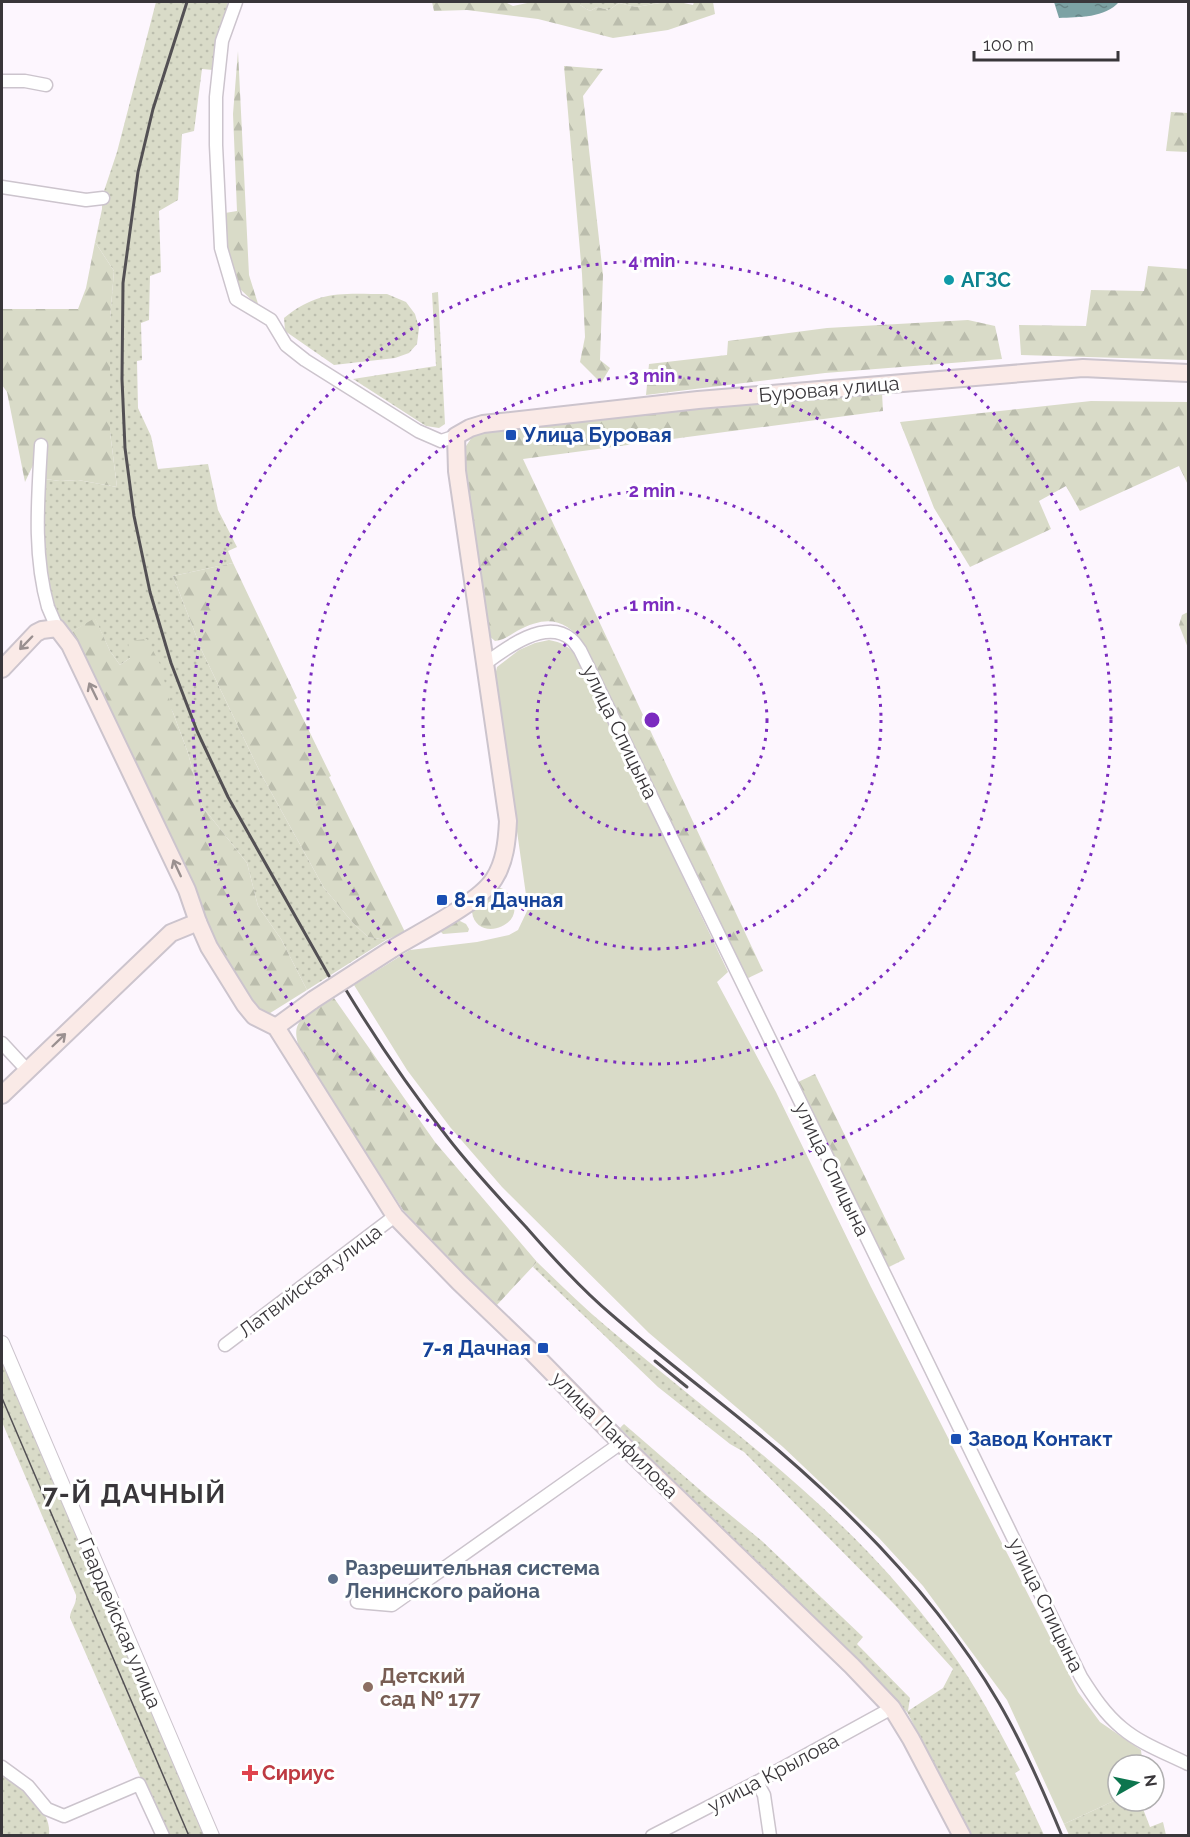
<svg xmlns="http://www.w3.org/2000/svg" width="1190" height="1837" font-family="Raleway,sans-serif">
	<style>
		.grass { fill: url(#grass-dots) }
		.forest { fill: url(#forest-firs) }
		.park { fill: #d9dbc8 }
		.water { fill: url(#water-ripples) }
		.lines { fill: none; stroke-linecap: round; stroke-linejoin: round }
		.minor-casing { stroke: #ccc4cd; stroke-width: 15 }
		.tertiary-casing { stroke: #ccc4cd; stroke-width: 16 }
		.secondary-casing { stroke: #ccc4cd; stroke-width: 20 }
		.minor { stroke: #fff; stroke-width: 12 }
		.tertiary { stroke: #fff; stroke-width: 14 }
		.secondary { stroke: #faeae7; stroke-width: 16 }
		.tram { stroke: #535054; stroke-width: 1.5 }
		.rail { stroke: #535054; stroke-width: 3 }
		.secondary-bridge-casing { stroke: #ccc4cd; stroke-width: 20; stroke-linecap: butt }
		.secondary-bridge { stroke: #faeae7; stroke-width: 16 }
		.oneway { stroke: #9a9090 }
		.ring { fill: none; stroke: #7b2cbf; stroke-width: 3; stroke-dasharray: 3 6 }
		.culture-dot { fill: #0f9aa8; stroke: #fff; stroke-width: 2 }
		.transit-dot { fill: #1a4fb4; stroke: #fff; stroke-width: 2 }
		.service-dot { fill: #5c6f8a; stroke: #fff; stroke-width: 2 }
		.education-dot { fill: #8d6e63; stroke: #fff; stroke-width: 2 }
		.health-dot { fill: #e0444e; stroke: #fff; stroke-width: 2 }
		.labels { text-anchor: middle; stroke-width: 6; stroke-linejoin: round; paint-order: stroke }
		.culture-label { font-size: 20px; font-weight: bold; fill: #0d838f; stroke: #fff; text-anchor: start }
		.street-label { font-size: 20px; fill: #39363a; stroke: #fff }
		.transit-label { font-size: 20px; font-weight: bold; fill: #164399; stroke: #fff; text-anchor: start }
		.service-label { font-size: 20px; font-weight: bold; fill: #4e5e75; stroke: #fff; text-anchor: start }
		.education-label { font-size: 20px; font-weight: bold; fill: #785e54; stroke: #fff; text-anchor: start }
		.health-label { font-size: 20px; font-weight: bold; fill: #be3a42; stroke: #fff; text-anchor: start }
		.district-label { font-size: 26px; font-weight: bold; letter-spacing: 1.5px; fill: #39363a; stroke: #fff }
		.centre { fill: #7b2cbf; stroke: #fff; stroke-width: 3 }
		.ring-label { font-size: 18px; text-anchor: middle; font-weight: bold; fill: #7b2cbf; stroke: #fff; stroke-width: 6; stroke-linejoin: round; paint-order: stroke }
	</style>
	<defs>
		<pattern id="grass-dots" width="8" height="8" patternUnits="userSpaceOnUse" patternTransform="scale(1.5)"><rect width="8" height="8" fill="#d9dbc8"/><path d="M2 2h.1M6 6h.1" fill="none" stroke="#bbbdad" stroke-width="1.8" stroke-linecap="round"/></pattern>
		<pattern id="forest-firs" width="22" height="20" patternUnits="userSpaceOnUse" patternTransform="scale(1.5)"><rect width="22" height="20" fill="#d9dbc8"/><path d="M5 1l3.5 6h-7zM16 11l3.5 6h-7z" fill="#bbbdad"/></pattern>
		<pattern id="water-ripples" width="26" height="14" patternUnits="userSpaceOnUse" patternTransform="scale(1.5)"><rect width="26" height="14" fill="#7ca2a4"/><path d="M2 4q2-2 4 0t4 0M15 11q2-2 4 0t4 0" fill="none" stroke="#678587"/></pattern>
	</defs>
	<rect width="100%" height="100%" fill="#fdf6fe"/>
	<g class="grass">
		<polygon points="156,2 228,2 213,70 202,69 194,131 182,134 178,200 159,211 161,272 150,276 149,320 141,323 142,360 137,361 138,408 151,436 158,469 208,464 218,510 237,547 228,551 233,563 173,576 202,651 260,772 324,888 353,923 368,937 386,940 307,990 281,939 258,906 247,863 202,806 188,753 172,710 130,658 120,665 110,651 95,619 69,633 54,607 48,584 42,526 45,479 60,481 78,480 117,487 110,432 110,319 114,271 95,242 102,209 102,197 117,152"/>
		<polygon points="580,2 666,2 636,7 619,3 609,10 597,7 590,11 580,5"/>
		<polygon points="438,292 445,424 439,428 426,426 353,379 436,366 432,293"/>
		<path d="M 387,294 L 406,302 L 415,314 L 419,328 L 417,344 L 409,353 L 395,358 L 334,365 L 285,331 L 284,318 C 319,289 344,294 387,294 Z"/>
		<path d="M 537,1262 C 560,1284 583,1307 607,1327 C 694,1401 788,1469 868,1552 C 897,1582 924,1615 949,1649 C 977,1687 998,1729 1020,1770 L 1015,1773 L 1044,1835 L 972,1835 L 907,1712 L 894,1701 L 847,1651 L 620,1428 L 624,1424 L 706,1495 L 762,1541 L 863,1637 L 857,1644 L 910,1698 L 908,1711 L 943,1688 L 953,1669 L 894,1604 L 744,1452 L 730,1444 L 658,1387 L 533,1267 Z"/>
		<path d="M 2,1355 L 206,1835 L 166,1835 L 70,1618 C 70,1609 77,1605 76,1595 L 2,1422 Z"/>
		<path d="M 2,1774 C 21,1787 52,1809 49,1835 L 2,1836 Z"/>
		<polygon points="1118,1799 1118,1801 1140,1801 1150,1827 1163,1822 1166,1835 1069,1835 1064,1824"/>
	</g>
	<g class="forest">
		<polygon points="432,2 505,2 513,6 532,2 580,2 580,5 590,11 597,7 609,10 619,3 636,7 666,2 679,2 693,5 694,2 713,2 715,14 668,30 613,38 538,19 467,10 434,11"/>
		<polygon points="238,51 249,275 259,307 239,288 228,254 225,213 237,211 233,114"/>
		<polygon points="564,66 603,69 583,96 603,275 600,360 610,368 601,383 580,362 585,337 582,274"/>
		<polygon points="1171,112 1188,113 1188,152 1166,151"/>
		<polygon points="95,242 114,271 110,319 110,432 117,487 78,480 60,481 45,479 35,461 25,482 7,392 2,385 2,309 78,309 86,288"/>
		<polygon points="1148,266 1188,269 1188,360 1021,355 1019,325 1086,326 1091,290 1144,291"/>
		<polygon points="968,320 995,326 1002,359 825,373 646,395 649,364 727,355 728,341 827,328"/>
		<path d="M 882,393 L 883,411 L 523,459 L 763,971 L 746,979 L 585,645 C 565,618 547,615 517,631 C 510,635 504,640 495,641 L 488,635 L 462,452 L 474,434 L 485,430 L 638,414 Z"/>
		<polygon points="1091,401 1188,402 1188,485 1179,466 1080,511 1066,486 1039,501 1051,529 970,567 934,508 900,422"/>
		<polygon points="233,563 297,698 294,700 331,776 329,777 405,932 386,940 368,937 353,923 324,888 260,772 202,651 173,576"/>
		<polygon points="1188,612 1188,648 1179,625 1182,615"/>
		<polygon points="95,618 110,651 120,665 130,658 128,641 147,639 160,664 172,710 188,753 202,806 247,863 258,906 281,939 307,990 267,1015 251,1000 213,937 69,633"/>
		<path d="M 498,887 C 505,889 509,893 512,899 C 526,927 476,943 472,912 Z"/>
		<polygon points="458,920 466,924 469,929 468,932 443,934 441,932 442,929"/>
		<path d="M 334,998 L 435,1142 L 537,1262 L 495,1307 L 403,1210 L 301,1053 C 291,1026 297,1023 316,1004 L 318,1008 Z"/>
		<polygon points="815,1074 905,1259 887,1268 796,1083"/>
	</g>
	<path class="park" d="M 549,640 C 561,642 570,647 578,657 L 728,972 L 717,982 L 776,1092 L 871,1287 L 1078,1692 L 1100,1722 L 1141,1750 L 1142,1760 L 1137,1765 L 1118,1765 L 1118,1799 L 1064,1824 L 1007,1700 L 923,1586 L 879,1538 L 783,1447 L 649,1333 L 502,1187 L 450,1127 L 407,1070 L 354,985 L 410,950 L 477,942 L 509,935 L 518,930 L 528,909 L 495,676 L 497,667 L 519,650 L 535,643 Z"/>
	<path class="water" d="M 1054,2 L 1119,2 C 1105,18 1079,17 1059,18 Z"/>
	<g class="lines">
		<defs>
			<g id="minor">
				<polyline points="236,2 222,41 216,97 216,145 221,248 236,299 271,320 286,345 305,360 418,431 441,441 456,436"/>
				<polyline points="2,81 25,81 46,85"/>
				<polyline points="2,187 86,200 103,198"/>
				<path d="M 41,445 C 38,499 33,554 48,607 C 51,614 54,621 57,628"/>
				<path d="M 486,663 C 506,648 546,618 571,639 C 574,641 577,646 580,650 L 1081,1677 C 1093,1696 1105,1714 1122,1728 C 1141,1744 1166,1753 1188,1764"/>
				<polyline points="2,1043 27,1070"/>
				<polyline points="225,1345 395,1216"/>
				<polyline points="357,1602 392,1605 621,1443"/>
				<polyline points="2,1767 28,1786 47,1809 64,1816 139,1784 163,1836"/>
				<polyline points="757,1782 764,1795 770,1836"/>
				<polyline points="652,1836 757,1782 892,1708"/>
			</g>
			<polyline id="tertiary" points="2,1343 212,1836"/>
			<g id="secondary">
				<polyline points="2,669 36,633 42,630 57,628 70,645 187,890 198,922 209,947 245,1005 254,1016 276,1027 395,1216 459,1282 531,1351 621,1443 852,1666 892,1708 911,1739 962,1836"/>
				<path d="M 392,949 C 418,933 479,903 494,879 C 505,862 507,841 508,821 L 457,471 L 456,436 L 470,428 L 483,424 L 698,400 L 1083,368 L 1188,373"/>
				<polyline points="276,1027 313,1000"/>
				<polyline points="2,1095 171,933 198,922"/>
			</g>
		</defs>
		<use href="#minor" class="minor-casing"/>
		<use href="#tertiary" class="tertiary-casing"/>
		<use href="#secondary" class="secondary-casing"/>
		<use href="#minor" class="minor"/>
		<use href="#tertiary" class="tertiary"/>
		<use href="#secondary" class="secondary"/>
		<polyline class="tram" points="2,1398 189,1836"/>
		<g class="rail">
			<polyline points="187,2 153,109 138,172 123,283 122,379 125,448 134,516 150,592 171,663 197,731 228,797 329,976"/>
			<path d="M 346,990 C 377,1041 411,1091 448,1138 C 472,1169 499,1198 526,1227 C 553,1258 581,1289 612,1315 C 666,1362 724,1404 778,1450 C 863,1523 943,1607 999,1703 C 1024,1746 1043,1790 1062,1836"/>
			<polyline points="655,1361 687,1387"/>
		</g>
		<defs>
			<polyline id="secondary-bridge" points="313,1000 392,949"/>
		</defs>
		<use href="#secondary-bridge" class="secondary-bridge-casing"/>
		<use href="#secondary-bridge" class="secondary-bridge"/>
	</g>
	<defs><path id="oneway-shaft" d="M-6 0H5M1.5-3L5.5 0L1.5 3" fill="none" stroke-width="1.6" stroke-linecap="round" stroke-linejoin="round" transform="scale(1.5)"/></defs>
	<g class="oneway">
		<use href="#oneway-shaft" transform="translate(26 643) rotate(134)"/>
		<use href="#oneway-shaft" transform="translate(93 691) rotate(-116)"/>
		<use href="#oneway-shaft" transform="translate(177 868) rotate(-115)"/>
		<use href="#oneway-shaft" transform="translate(59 1040) rotate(-44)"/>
	</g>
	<g class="ring">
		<circle cx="652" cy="720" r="115"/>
		<circle cx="652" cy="720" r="229"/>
		<circle cx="652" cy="720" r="344"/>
		<circle cx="652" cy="720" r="459"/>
	</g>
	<circle class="culture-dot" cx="949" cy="280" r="6"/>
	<g class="transit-dot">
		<rect x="505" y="429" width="12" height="12" rx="3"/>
		<rect x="436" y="894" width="12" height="12" rx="3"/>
		<rect x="537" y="1342" width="12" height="12" rx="3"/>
		<rect x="950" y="1433" width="12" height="12" rx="3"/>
	</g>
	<circle class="service-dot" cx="333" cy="1579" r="6"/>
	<circle class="education-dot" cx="368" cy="1687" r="6"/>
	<path class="health-dot" d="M247 1764h6v6h6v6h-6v6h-6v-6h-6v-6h6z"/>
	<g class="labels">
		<g class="culture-label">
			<text x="961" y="287">АГЗС</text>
		</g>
		<g class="street-label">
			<text transform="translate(829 389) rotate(-5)" y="7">Буровая улица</text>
			<text transform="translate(620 732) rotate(64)" y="7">улица Спицына</text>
			<text transform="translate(832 1169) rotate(64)" y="7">улица Спицына</text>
			<text transform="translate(310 1281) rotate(-37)" y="7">Латвийская улица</text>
			<text transform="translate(615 1435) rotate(45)" y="7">улица Панфилова</text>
			<text transform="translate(1046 1605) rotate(64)" y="7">улица Спицына</text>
			<text transform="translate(120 1623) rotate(67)" y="7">Гвардейская улица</text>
			<text transform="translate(773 1773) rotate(-28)" y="7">улица Крылова</text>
		</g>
		<g class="transit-label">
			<text x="523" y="442">Улица Буровая</text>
			<text x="454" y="907">8-я Дачная</text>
			<text x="531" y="1355" text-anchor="end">7-я Дачная</text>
			<text x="968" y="1446">Завод Контакт</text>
		</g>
		<g class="service-label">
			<text x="345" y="1575">Разрешительная система<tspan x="345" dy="23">Ленинского района</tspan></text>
		</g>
		<g class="education-label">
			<text x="380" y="1683">Детский<tspan x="380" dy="23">сад № 177</tspan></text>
		</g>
		<g class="health-label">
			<text x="262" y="1780">Сириус</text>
		</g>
		<g class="district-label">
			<text x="135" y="1503">7-Й ДАЧНЫЙ</text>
		</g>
	</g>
	<circle cx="652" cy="720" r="9" class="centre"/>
	<g class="ring-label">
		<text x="652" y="267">4 min</text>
		<text x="652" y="382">3 min</text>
		<text x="652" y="497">2 min</text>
		<text x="652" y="611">1 min</text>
	</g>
	<rect width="1190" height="1837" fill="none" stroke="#39363a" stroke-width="6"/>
	<g transform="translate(1136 1783) rotate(81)"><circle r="28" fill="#ffffff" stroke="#b0afb0" stroke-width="1.5"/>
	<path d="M0-4.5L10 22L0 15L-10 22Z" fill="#0c754e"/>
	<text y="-9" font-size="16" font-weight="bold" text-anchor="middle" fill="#39363a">N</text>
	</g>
	<path d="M974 51v9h144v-9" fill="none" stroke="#39363a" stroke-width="3"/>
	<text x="983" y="51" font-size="18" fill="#39363a" stroke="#ffffff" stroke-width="4.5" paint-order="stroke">100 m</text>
</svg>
